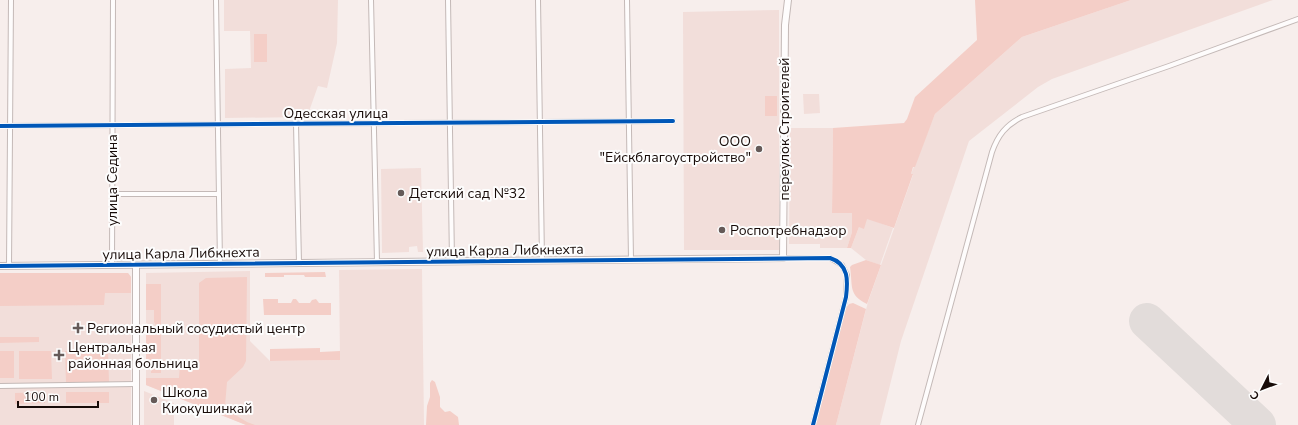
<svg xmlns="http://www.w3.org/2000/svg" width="1298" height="425" font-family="'Nunito Sans',sans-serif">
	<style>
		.built { fill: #f2deda }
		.green { fill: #f4cec7 }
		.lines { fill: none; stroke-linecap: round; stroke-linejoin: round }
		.runway { stroke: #e2dcda; stroke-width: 36 }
		.street-casing { stroke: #c4b9b7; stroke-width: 6 }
		.secondary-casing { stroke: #c4b9b7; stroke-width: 8 }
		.street { stroke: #fefcfc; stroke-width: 4 }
		.secondary { stroke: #fefcfc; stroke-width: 6 }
		.cycleway-casing { stroke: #fdfdfd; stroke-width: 6 }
		.cycleway { stroke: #0057b8; stroke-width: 4 }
		.poi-dot { fill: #655a58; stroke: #fdfdfd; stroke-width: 1.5 }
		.labels { text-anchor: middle; stroke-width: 4; stroke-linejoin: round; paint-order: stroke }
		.street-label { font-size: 14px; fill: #170b08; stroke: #fdfdfd }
		.poi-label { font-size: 14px; fill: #170b08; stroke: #fdfdfd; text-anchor: start }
	</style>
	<rect width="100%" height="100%" fill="#f7eeec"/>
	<g class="built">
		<polygon points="224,0 338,0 337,43 327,88 318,86 307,117 225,118 225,69 251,68 250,31 224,31"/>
		<polygon points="1131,0 1273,0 1052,79 1038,87 969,141 901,341 880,425 836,425 868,302 913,175 911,174 935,114 1022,37"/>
		<polygon points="779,10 779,250 684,250 683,12"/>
		<polygon points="803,94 819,94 820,113 804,114"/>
		<polygon points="790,128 833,128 832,213 852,213 852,232 847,248 820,248 820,244 789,244"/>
		<polygon points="421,168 423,252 418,252 417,246 409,247 409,252 382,253 381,169"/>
		<polygon points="867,218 893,228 880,265 866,260 851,248 859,227"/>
		<polygon points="422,269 424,425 246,425 146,385 146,333 150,329 150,325 146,323 146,273 250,271 250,341 270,361 340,360 339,270"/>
		<polygon points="0,273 128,273 131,277 131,425 0,425"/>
		<polygon points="144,391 174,403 174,425 144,425"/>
	</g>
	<g class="green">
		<polygon points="975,0 1131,0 1022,37 935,114 915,167 913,167 911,174 913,174 894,228 867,219 864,229 859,227 851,248 847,248 852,232 852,213 832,213 833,128 904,123 907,119 915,97 977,40"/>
		<rect x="254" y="34" width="13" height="28"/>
		<rect x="765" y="96" width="12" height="20"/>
		<path d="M 866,260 L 881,265 L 867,304 C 848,295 853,286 850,267 L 852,265 Z"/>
		<polygon points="325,272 326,277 305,277 304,275 284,275 284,277 265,277 265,273"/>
		<polygon points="0,273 128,273 131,277 131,293 105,293 104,305 0,306"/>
		<polygon points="247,277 246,361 243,367 227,382 225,406 227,410 247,422 255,425 246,425 146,385 146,378 179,378 180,364 199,364 199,283 206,278"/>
		<polygon points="146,284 161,284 161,325 156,325 154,322 154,310 146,310"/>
		<polygon points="263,299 278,299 278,303 291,303 293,299 296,299 299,303 310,303 312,300 316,299 319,303 331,303 331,315 264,315"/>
		<polygon points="853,303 866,309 836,425 816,425 846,308 849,304"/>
		<polygon points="150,330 161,330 161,373 151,373 151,368 146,368 146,333"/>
		<polygon points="0,337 39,337 39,342 0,343"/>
		<polygon points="320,348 320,352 340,351 340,360 270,361 270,349"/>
		<polygon points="108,350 109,383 66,383 65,351"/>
		<rect x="0" y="351" width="14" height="27"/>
		<polygon points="19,351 51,351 52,379 19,379"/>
		<polygon points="432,380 435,382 440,397 440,407 445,412 450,411 458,417 459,425 426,425 427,406 430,397 430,383"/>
		<polygon points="45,392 45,403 15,404 15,393"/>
		<rect x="66" y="392" width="43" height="11"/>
	</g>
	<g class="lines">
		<polyline class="runway" points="1147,321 1258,425"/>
		<defs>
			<g id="street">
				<polyline points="216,0 220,264"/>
				<polyline points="371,0 377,262"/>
				<polyline points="448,0 452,261"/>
				<polyline points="538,0 542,260"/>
				<polyline points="627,0 631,260"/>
				<polyline points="296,124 299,263"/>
				<polyline points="0,126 673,121"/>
				<polyline points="112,194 219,194"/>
				<polyline points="783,258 830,258 842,265 847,275 846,297 813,425"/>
				<polyline points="112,265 113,0"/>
				<polyline points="9,266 11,0"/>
				<polyline points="0,386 136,384"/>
				<path d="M 918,425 L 992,152 C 998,135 1006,125 1022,117 L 1169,66 L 1298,19"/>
			</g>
			<g id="secondary">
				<polyline points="0,266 783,258 785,25 788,0"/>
				<polyline points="136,425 136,265"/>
			</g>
		</defs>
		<use href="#street" class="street-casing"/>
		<use href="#secondary" class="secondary-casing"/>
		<use href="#street" class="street"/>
		<use href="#secondary" class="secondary"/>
		<defs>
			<g id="cycleway">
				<polyline points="0,126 673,121"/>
				<path d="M 0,266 L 830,258 C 849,264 848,281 846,297 L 813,425"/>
			</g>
		</defs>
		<use href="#cycleway" class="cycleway-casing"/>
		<use href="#cycleway" class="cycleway"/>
	</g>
	<g class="poi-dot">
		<circle cx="759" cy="149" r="4"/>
		<circle cx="401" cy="193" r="4"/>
		<circle cx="722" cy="230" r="4"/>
		<path d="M76 322h4v4h4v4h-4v4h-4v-4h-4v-4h4z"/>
		<path d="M57 349h4v4h4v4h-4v4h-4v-4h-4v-4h4z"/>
		<circle cx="154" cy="400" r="4"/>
	</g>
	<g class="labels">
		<g class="street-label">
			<text x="336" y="118">Одесская улица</text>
			<text transform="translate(784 129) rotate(-90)" y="5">переулок Строителей</text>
			<text transform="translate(112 180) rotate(-90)" y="5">улица Седина</text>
			<text transform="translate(505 250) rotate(-1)" y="5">улица Карла Либкнехта</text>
			<text transform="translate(181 253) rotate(-1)" y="5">улица Карла Либкнехта</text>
		</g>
		<g class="poi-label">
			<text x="751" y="146" text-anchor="end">ООО<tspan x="751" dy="16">"Ейскблагоустройство"</tspan></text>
			<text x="409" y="198">Детский сад №32</text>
			<text x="730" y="235">Роспотребнадзор</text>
			<text x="87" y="333">Региональный сосудистый центр</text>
			<text x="68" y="352">Центральная<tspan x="68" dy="16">районная больница</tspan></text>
			<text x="162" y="397">Школа<tspan x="162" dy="16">Киокушинкай</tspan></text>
		</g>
	</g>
	<g transform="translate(1262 389) rotate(228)" stroke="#fdfdfd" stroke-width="3" paint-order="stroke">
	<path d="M0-3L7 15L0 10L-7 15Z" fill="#170b08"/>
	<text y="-6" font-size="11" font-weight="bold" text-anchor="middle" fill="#170b08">С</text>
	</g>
	<path d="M18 401v6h80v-6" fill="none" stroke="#170b08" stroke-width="2"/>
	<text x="24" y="401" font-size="12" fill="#170b08" stroke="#fdfdfd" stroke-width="3" paint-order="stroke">100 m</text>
</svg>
